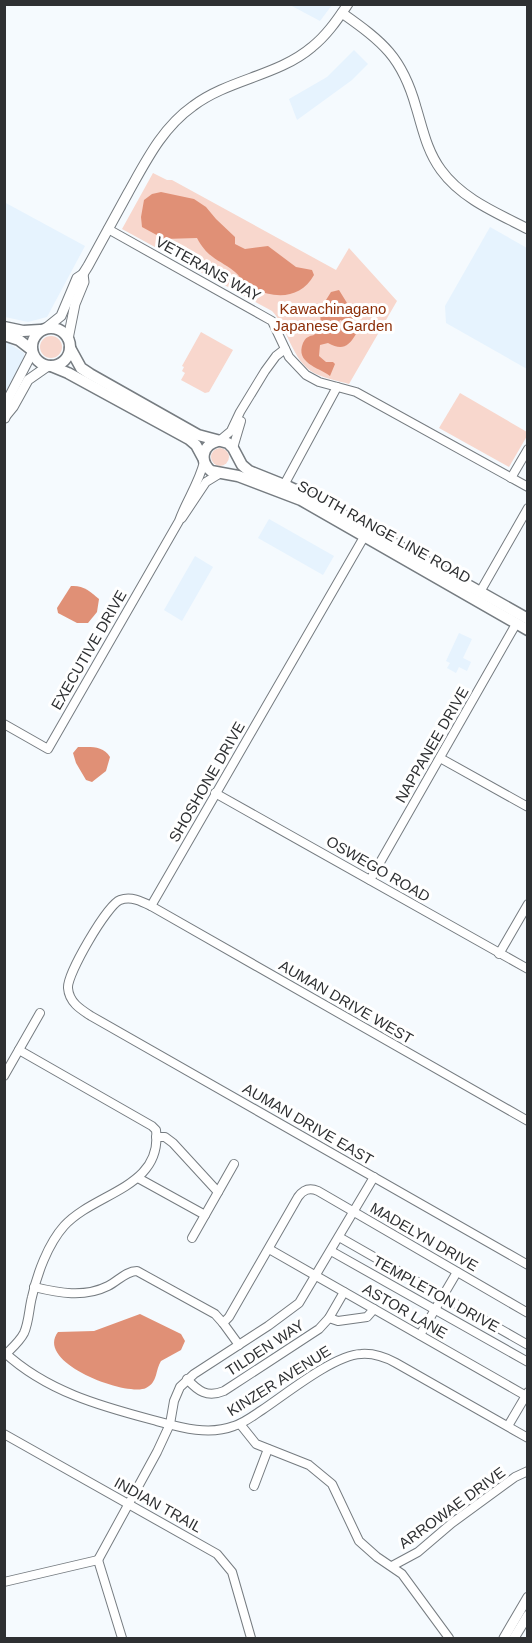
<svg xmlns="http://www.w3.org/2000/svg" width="532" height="1643" font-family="Helvetica,sans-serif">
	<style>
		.built { fill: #e6f3fe }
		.green { fill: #f8d7cd }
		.water { fill: #e09076 }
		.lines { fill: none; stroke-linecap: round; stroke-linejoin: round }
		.minor-casing { stroke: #767c81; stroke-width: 10 }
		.tertiary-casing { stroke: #767c81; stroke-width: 11 }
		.secondary-casing { stroke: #767c81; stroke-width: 13 }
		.minor { stroke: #fff; stroke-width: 8 }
		.tertiary { stroke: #fff; stroke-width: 9 }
		.secondary { stroke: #fff; stroke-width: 10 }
		.labels { text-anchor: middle; stroke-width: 6; stroke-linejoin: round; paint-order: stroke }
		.street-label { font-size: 15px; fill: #2e3032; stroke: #fff }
		.park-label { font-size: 15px; fill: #8d2f09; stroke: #fff }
	</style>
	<rect width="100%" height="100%" fill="#f5fafe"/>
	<g class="built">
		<polygon points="290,5 332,5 320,21"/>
		<polygon points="354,50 368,64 352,80 297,120 289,99 327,77"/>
		<polygon points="4,202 85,246 47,317 28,322 5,317"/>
		<polygon points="490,227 527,248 527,369 446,323 445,306"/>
		<polygon points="5,341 24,353 24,358 5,399"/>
		<polygon points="269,519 334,556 323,575 258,538"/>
		<polygon points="195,556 213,567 182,621 164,610"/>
		<polygon points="459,633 472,639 463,658 471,662 467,671 459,667 456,673 447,668 450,663 446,661"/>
	</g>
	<g class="green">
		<path d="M 153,173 L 167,180 L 172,180 L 336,270 L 349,248 L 397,301 L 349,384 C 338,381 324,378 314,373 C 292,361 288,328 272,311 L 122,229 Z"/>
		<polygon points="201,332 233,350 209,392 205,393 181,380 185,373 182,371 184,367 182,366"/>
		<circle cx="51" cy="347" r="11"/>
		<polygon points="460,393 527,432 527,436 509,467 439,428"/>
		<circle cx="220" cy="457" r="9"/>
	</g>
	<g class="water">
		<path d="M 161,192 L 194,199 L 206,207 L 216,219 L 235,237 L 235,244 L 245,249 L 268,246 L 296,267 L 312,270 L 314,275 C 299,302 268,299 245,283 C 241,280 239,275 235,272 C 219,259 208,259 197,238 L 164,239 L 142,227 L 141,217 L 144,200 L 152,194 Z"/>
		<path d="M 339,290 L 355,316 L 349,323 L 340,320 L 339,322 L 346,331 L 352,331 L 356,334 C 348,348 341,350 328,343 L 320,345 L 319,356 L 326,362 L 333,362 L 335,364 L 330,376 C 318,367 295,363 303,343 C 306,337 309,336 314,335 C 324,324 319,323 321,311 C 322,305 328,297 331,292 Z"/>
		<path d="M 71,586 C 83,585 90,591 99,599 L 97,612 L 88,623 L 77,623 L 58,613 L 57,608 Z"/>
		<path d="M 78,747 C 90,747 103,745 110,757 L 106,771 L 92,782 L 86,780 L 76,763 L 73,753 Z"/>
		<path d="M 140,1314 L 181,1334 L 185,1341 L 181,1350 L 161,1361 C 155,1371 158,1382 146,1388 C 127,1397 34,1363 58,1332 L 94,1331 Z"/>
	</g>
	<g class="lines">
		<defs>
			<g id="minor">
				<polyline points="108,229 272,321 289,357 306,375 319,382 356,392 528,487"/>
				<polyline points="219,441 231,431 240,412 265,371 276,356 285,349"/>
				<polyline points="233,448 241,421"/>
				<polyline points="511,478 528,449"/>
				<polyline points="284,485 337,387"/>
				<polyline points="182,518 206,482 219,474"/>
				<polyline points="480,592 528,508"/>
				<path d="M 4,724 L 48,749 L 179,521 C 186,501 199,483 204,462"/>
				<polyline points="440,758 528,807"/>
				<polyline points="215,793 528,969"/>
				<polyline points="370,880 516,624"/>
				<polyline points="151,906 364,537"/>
				<polyline points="499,954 528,904"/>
				<polyline points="4,1076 40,1013"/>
				<path d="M 528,1121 L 151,906 C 141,901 131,896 120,900 C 107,905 67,974 68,988 C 69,1002 80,1009 91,1016 L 528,1265"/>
				<polyline points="156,1137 165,1137 173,1143 218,1192"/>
				<polyline points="138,1178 205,1215"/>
				<polyline points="339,1237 528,1345"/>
				<polyline points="192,1238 234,1164"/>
				<polyline points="269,1249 528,1397"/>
				<polyline points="331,1251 528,1362"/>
				<path d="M 34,1287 C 59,1293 84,1298 108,1286 C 118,1281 126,1271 137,1271 L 215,1314 L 223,1323 L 239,1345"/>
				<polyline points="329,1318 338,1321 367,1317 374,1309"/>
				<path d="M 223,1323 L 229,1317 L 298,1197 C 303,1190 309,1187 318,1191 L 528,1313"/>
				<polyline points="420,1335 457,1272"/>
				<path d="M 4,1352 C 46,1391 100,1406 153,1420 C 179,1427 208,1436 234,1426 C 244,1423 253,1416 262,1410 C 286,1394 334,1355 361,1354 C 373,1353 385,1357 396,1363 L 528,1438"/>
				<path d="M 6,1354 C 12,1348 20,1341 24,1333 C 29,1322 29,1308 32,1297 C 37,1274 48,1244 64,1226 C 95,1192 163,1188 156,1130 L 152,1126 L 19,1050"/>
				<path d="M 187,1379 C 198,1391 207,1398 224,1391 L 319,1329 L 329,1318 L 344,1292"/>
				<polyline points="240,1424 256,1444 309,1465 332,1484 359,1541 377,1557 402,1574 449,1638"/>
				<polyline points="508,1426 528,1392"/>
				<polyline points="4,1434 217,1554 232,1572 251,1638"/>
				<polyline points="254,1486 268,1449"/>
				<polyline points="98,1560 157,1452 170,1424 174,1401 180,1387 194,1374 268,1326 299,1303 374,1177"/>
				<polyline points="98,1560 122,1638"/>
				<polyline points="392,1566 418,1552 452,1523 515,1477 528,1471"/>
				<polyline points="4,1582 98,1560"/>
			</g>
			<g id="tertiary">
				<path d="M 342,13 C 383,42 402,57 416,107 C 423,130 427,151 441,170 C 462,199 497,213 528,229"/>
				<path d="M 46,328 L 61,316 L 77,278 L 83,274 L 88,266 C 101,242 115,217 128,193 C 146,161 162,128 193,106 C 229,79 278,76 312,47 C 327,35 337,20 348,4"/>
				<polyline points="68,339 75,304 84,282 83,274"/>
				<polyline points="4,418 13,407 28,380 48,366"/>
				<polyline points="5,418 6,403 32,353"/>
				<polyline points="504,1638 528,1597"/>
				<polyline points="514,1638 528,1615"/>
			</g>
			<g id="secondary">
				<polyline points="4,327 23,331 40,330"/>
				<circle cx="51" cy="347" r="19"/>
				<polyline points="4,335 19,340 32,350"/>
				<polyline points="70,348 81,368 90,374 198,435 228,443 233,448 242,465 249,471 289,487 315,499 528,619"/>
				<polyline points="51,366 68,373 189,439 196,445 203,458"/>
				<path d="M 218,441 C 202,445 199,461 211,471 L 238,476 L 301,500 L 528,630"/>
			</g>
		</defs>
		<use href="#minor" class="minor-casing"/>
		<use href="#tertiary" class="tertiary-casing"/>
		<use href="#secondary" class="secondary-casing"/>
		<use href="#minor" class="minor"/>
		<use href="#tertiary" class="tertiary"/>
		<use href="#secondary" class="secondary"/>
	</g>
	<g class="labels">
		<g class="street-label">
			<text transform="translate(208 269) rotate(29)" y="5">VETERANS WAY</text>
			<text transform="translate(384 532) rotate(29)" y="5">SOUTH RANGE LINE ROAD</text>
			<text transform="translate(89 650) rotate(-60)" y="5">EXECUTIVE DRIVE</text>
			<text transform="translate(432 745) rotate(-60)" y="5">NAPPANEE DRIVE</text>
			<text transform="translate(207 782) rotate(-60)" y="5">SHOSHONE DRIVE</text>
			<text transform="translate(378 869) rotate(30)" y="5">OSWEGO ROAD</text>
			<text transform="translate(346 1002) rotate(30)" y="5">AUMAN DRIVE WEST</text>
			<text transform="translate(308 1124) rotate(30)" y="5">AUMAN DRIVE EAST</text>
			<text transform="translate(424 1237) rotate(30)" y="5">MADELYN DRIVE</text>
			<text transform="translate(436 1294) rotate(29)" y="5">TEMPLETON DRIVE</text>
			<text transform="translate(405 1311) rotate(30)" y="5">ASTOR LANE</text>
			<text transform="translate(265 1348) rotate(-33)" y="5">TILDEN WAY</text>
			<text transform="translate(279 1381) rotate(-32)" y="5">KINZER AVENUE</text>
			<text transform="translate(158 1505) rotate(29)" y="5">INDIAN TRAIL</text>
			<text transform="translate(452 1508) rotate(-36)" y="5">ARROWAE DRIVE</text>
		</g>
		<g class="park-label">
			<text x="333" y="314">Kawachinagano<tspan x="333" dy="17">Japanese Garden</tspan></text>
		</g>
	</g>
	<rect width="532" height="1643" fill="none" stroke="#2e3032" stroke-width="12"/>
</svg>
